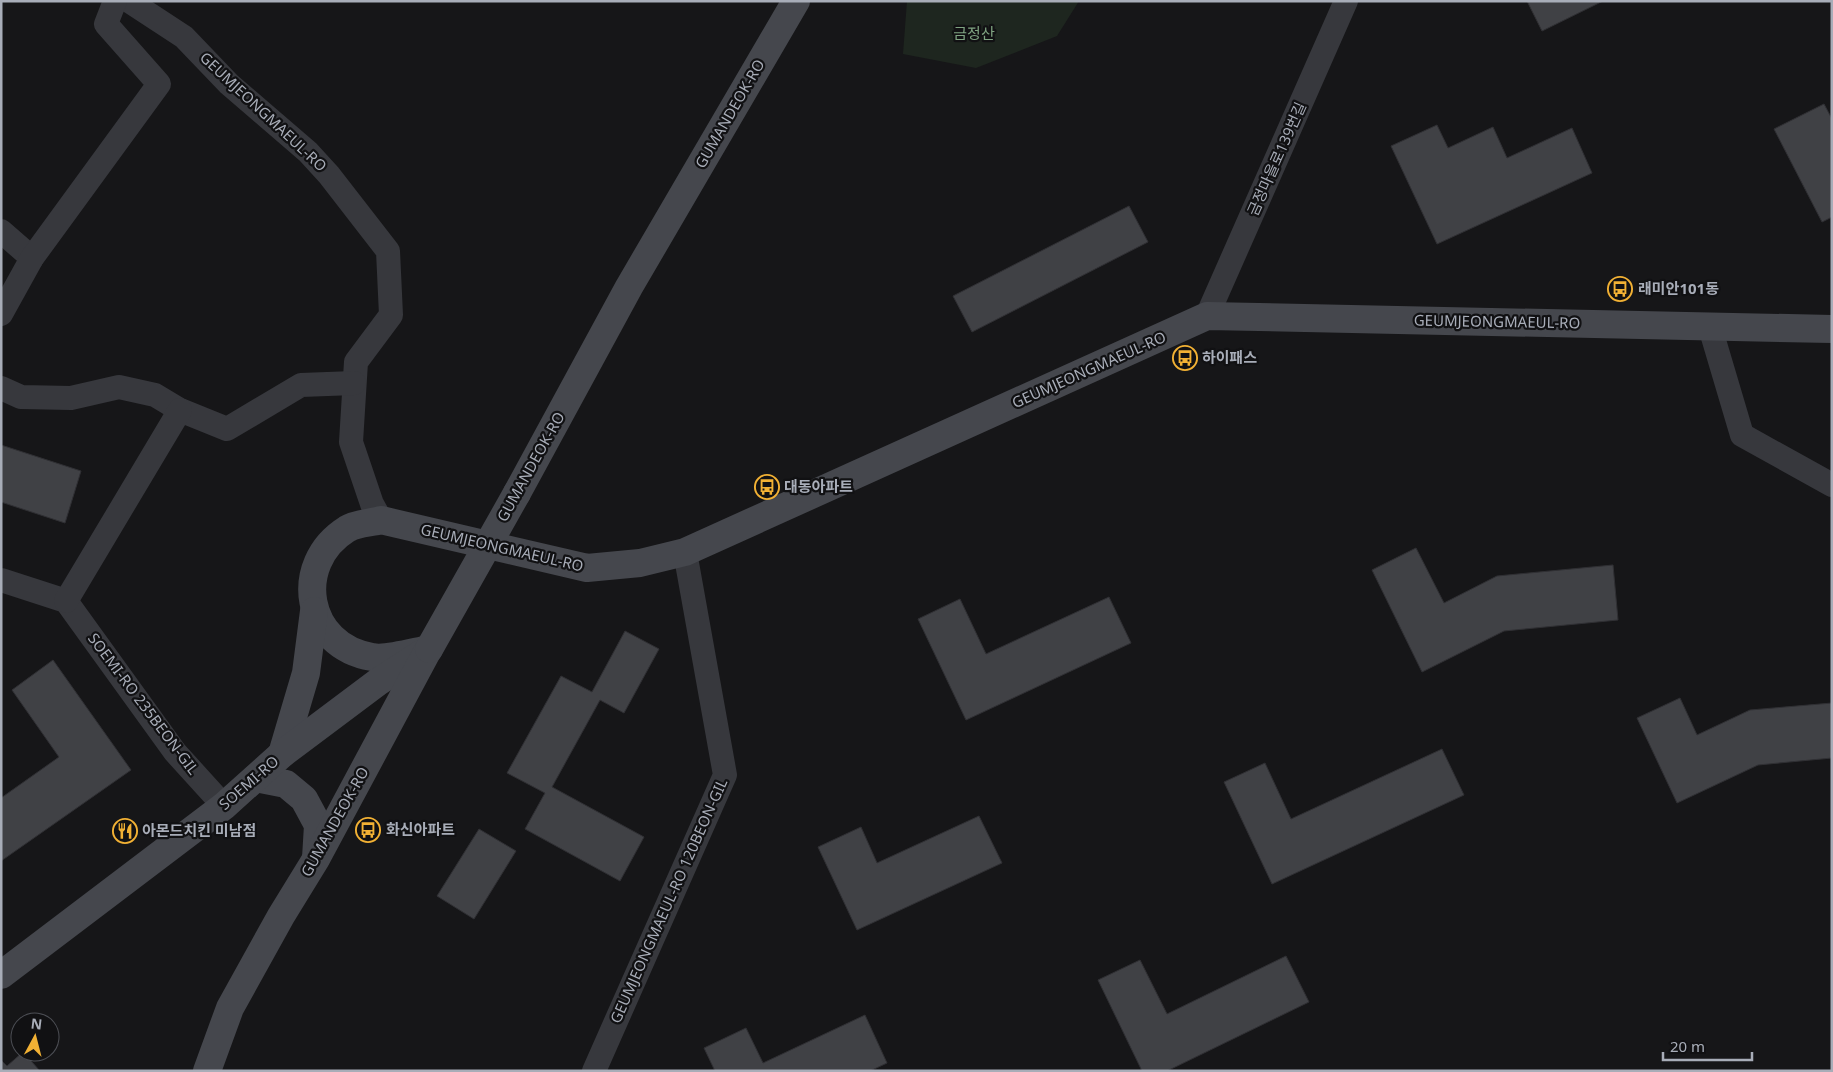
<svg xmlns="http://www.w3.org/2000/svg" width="1833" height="1072" font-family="'Noto Sans','Noto Sans KR',sans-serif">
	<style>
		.green { fill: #1e261f }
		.building { fill: #404145; stroke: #303034 }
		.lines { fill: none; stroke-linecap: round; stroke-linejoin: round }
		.minor { stroke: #37383d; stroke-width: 24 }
		.secondary { stroke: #45474d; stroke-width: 28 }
		.secondary-bridge { stroke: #45474d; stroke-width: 28 }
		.labels { text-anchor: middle; stroke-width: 4.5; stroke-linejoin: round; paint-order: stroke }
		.park-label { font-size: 15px; fill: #7fa381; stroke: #111113 }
		.street-label { font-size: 15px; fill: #a8adb8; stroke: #111113 }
		.poi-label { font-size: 15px; font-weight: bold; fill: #a8adb8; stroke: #111113; text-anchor: start }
	</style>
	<rect width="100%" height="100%" fill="#161618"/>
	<polygon class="green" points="907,1 1079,1 1057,36 976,68 903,54"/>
	<g class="building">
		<polygon points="1527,1 1603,1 1542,31"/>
		<polygon points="1824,104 1832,119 1832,217 1822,222 1774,129"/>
		<polygon points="1437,125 1448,148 1493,127 1507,158 1572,128 1592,173 1437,244 1391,146"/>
		<polygon points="1129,206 1148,242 972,332 953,296"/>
		<polygon points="1,445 81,471 65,523 1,502"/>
		<polygon points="1416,548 1444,603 1497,576 1613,565 1618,620 1504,631 1422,672 1372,570"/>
		<polygon points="1109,597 1131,643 966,720 918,619 960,599 986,654"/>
		<polygon points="625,631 659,649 624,713 600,700 552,787 644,837 620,881 525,829 545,793 507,773 561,676 592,692"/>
		<polygon points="53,660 131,770 1,861 1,798 59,757 12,690"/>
		<polygon points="1680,698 1697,735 1750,710 1832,703 1832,758 1758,765 1677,803 1637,718"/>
		<polygon points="1442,749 1464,795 1272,884 1224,782 1265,763 1291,819"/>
		<polygon points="979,816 1002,863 857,930 818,847 861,827 877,863"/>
		<polygon points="479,829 516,851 474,919 437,896"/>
		<polygon points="1286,956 1309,1002 1167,1071 1142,1071 1098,980 1140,960 1167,1014"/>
		<polygon points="865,1015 887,1063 870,1071 715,1071 704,1048 746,1028 763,1063"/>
		<polygon points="23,1052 40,1071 1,1071 1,1060 7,1066"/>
	</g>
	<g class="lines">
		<g class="minor">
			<polyline points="129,1 184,37 229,84 308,152 329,175 388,251 391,315 356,362 351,442 372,504 381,520"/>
			<polyline points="1,231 32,258"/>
			<polyline points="1,314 32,258 159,84 106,24 115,1"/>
			<polyline points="1207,316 1346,1"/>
			<polyline points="1710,327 1742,435 1832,485"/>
			<polyline points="1,388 21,397 71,398 119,387 155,395 180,410 227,429 301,385 354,383"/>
			<polyline points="1,580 66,601 175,752 224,806"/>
			<polyline points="66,601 180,410"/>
			<polyline points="594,1071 725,775 685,552"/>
		</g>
		<g class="secondary">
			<polyline points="517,493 629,287 796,1"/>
			<path d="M 429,649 C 413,652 386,660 372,657 C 305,646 291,564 347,529 C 356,523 371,523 381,520 L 587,568 L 640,563 L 685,552 L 1207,316 L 1832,329"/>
			<polyline points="282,754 306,673 314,611"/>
			<polyline points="256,778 286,784 304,799 318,825 316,858"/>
			<polyline points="1,975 224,806 282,754 378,682 421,654"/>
			<polyline points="207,1071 230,1008 281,916 316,859 427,652"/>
		</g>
		<polyline class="secondary-bridge" points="429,649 517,493"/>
	</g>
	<defs>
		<symbol id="bus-ring" viewBox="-11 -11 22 22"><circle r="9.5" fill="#111113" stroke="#f2b134" stroke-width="1.5"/><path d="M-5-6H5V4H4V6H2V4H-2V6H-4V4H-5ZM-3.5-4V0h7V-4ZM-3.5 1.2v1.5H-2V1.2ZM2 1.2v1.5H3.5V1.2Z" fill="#f2b134"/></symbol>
		<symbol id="restaurant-ring" viewBox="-11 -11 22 22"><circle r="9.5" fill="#111113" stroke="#f2b134" stroke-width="1.5"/><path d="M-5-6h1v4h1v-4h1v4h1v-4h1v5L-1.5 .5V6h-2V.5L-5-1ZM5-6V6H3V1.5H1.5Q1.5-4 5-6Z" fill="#f2b134"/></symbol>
	</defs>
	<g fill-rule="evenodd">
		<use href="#bus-ring" x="1606" y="275" width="28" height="28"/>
		<use href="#bus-ring" x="1171" y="344" width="28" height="28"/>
		<use href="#bus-ring" x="753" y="473" width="28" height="28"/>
		<use href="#bus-ring" x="354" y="816" width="28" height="28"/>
		<use href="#restaurant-ring" x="111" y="817" width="28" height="28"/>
	</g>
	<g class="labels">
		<g class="park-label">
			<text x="974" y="39">금정산</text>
		</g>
		<g class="street-label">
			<text transform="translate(263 112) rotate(43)" y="5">GEUMJEONGMAEUL-RO</text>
			<text transform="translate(730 114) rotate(-60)" y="5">GUMANDEOK-RO</text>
			<text transform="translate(1277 159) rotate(-66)" y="5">금정마을로139번길</text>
			<text transform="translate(1497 322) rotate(1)" y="5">GEUMJEONGMAEUL-RO</text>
			<text transform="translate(1089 370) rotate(-24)" y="5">GEUMJEONGMAEUL-RO</text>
			<text transform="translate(531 467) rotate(-61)" y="5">GUMANDEOK-RO</text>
			<text transform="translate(502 548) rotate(13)" y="5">GEUMJEONGMAEUL-RO</text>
			<text transform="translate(143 704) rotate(53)" y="5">SOEMI-RO 235BEON-GIL</text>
			<text transform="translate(249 783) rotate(-41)" y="5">SOEMI-RO</text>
			<text transform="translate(335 822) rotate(-61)" y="5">GUMANDEOK-RO</text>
			<text transform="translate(669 901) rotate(-66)" y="5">GEUMJEONGMAEUL-RO 120BEON-GIL</text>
		</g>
		<g class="poi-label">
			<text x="1638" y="294">래미안101동</text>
			<text x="1202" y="363">하이패스</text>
			<text x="784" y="492">대동아파트</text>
			<text x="386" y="835">화신아파트</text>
			<text x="142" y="836">아몬드치킨 미남점</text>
		</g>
	</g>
	<rect width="1833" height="1072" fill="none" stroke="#a8adb8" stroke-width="5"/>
	<g transform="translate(35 1037) rotate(7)"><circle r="24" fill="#111113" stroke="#4d4f55"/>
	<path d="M0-4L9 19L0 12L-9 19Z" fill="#f2b134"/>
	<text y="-8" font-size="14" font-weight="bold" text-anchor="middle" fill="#a8adb8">N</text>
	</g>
	<path d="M1663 1052v8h89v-8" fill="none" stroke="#a8adb8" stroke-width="2.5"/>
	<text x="1670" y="1052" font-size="15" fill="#a8adb8" stroke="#111113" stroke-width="4" paint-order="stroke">20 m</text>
</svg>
